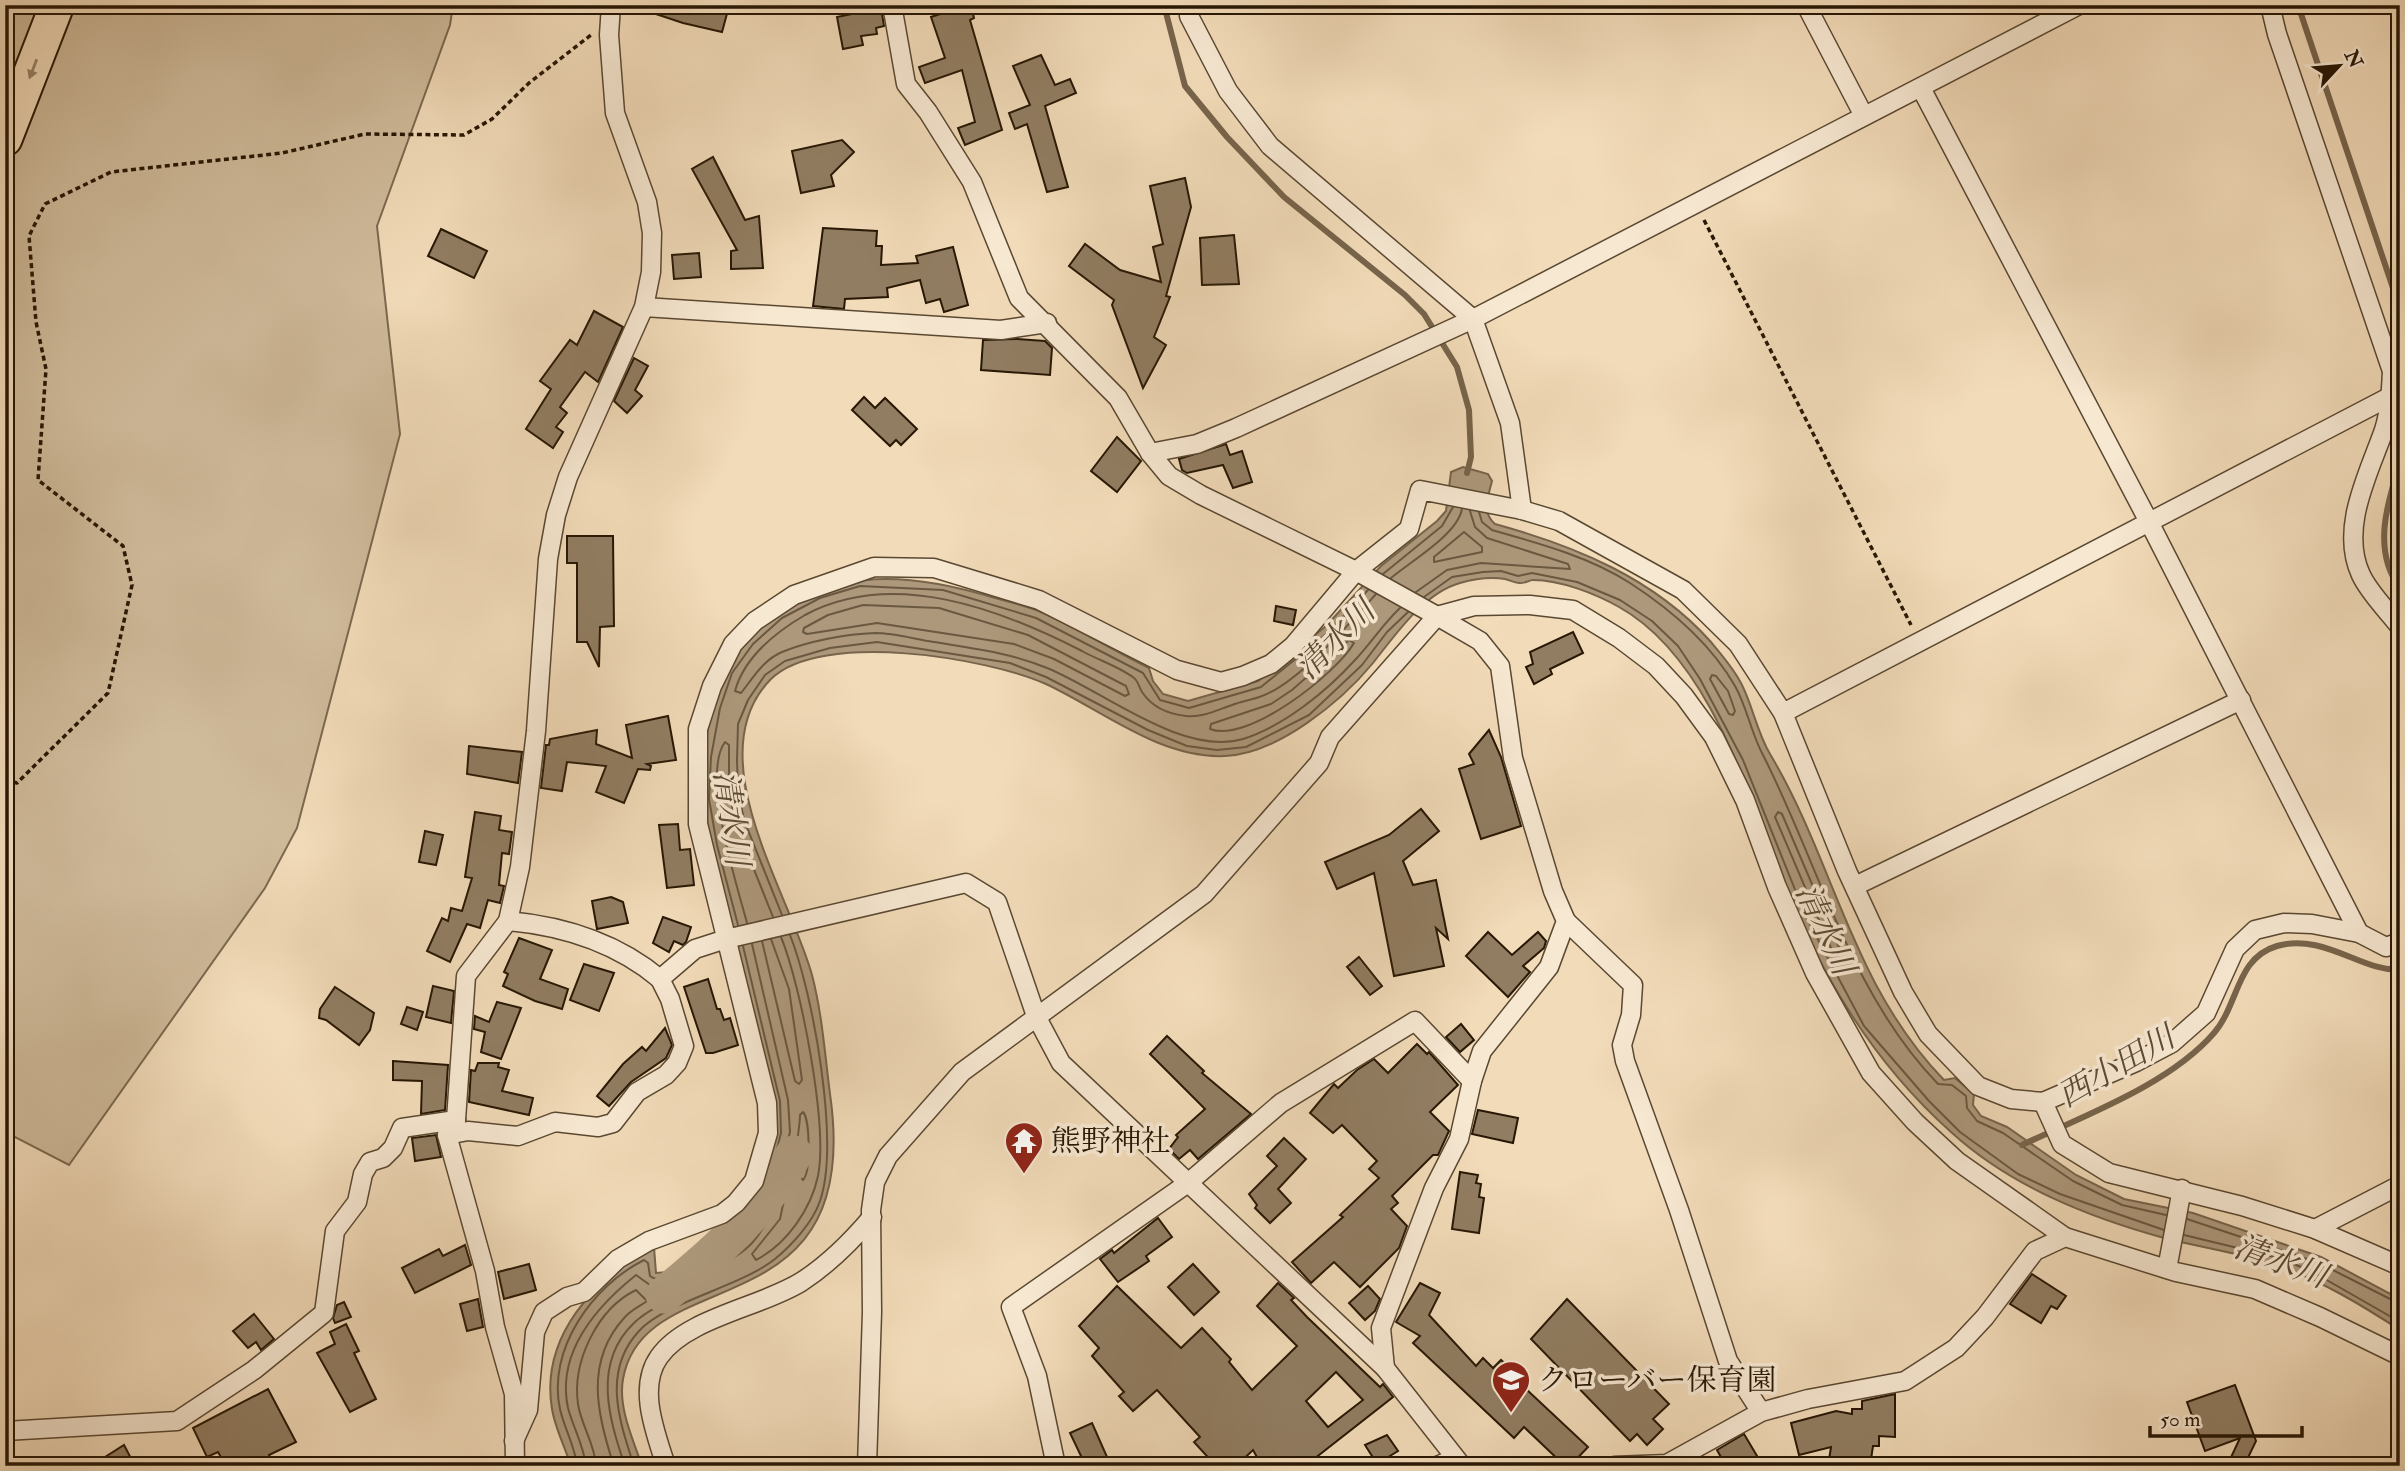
<svg xmlns="http://www.w3.org/2000/svg" width="2405" height="1471" font-family="'IM FELL Double Pica','Noto Serif JP',serif">
	<style>
		.green { fill: #cfba9a; stroke: #7b684f; stroke-width: 2 }
		.water { fill: #ad987b; stroke: #77644b; stroke-width: 2 }
		.lines { fill: none; stroke-linecap: round; stroke-linejoin: round }
		.shore { stroke: #6a5840; stroke-width: 2 }
		.stream { stroke: #77644b; stroke-width: 6 }
		.river { stroke: #ad987b; stroke-width: 37 }
		.building { fill: #917d62; stroke: #271704; stroke-width: 2; fill-rule: evenodd }
		.street-casing { stroke: #5a4831; stroke-width: 21 }
		.highway-casing { stroke: #271704; stroke-width: 37 }
		.path { stroke: #271704; stroke-width: 3.5; stroke-dasharray: 5 3.5; stroke-linecap: butt }
		.street { stroke: #f7e8d2; stroke-width: 18 }
		.highway { stroke: #f2dbb9; stroke-width: 33 }
		.oneway { fill: #978368 }
		.labels { text-anchor: middle; stroke-width: 7; stroke-linejoin: round; paint-order: stroke }
		.poi-label { font-size: 30px; fill: #271704; stroke: #f7e8d2; text-anchor: start }
		.water-label { font-size: 32px; font-style: italic; fill: #5d4b34; stroke: #f7e8d2 }
	</style>
	<rect width="100%" height="100%" fill="#f2dbb9"/>
	<filter id="stains"><feTurbulence type="fractalNoise" baseFrequency=".00286" numOctaves="4"/><feColorMatrix values="0 0 0 0 .2 0 0 0 0 .09 0 0 0 0 .02 0 0 0 .5 -.17"/></filter>
	<radialGradient id="worn" r=".72"><stop offset=".6" stop-color="#630" stop-opacity="0"/><stop offset="1" stop-color="#630" stop-opacity=".3"/></radialGradient>
	<polygon class="green" points="5,5 453,5 450,25 377,226 400,434 297,828 265,888 69,1165 5,1132"/>
	<path class="water" d="M 1463,467 L 1488,474 L 1492,481 C 1488,497 1481,512 1495,524 C 1575,546 1654,578 1711,642 C 1721,654 1735,670 1742,685 C 1753,707 1757,732 1770,754 C 1835,863 1851,984 1944,1080 L 1955,1078 L 1974,1094 L 1973,1105 L 1981,1116 L 2007,1127 L 2076,1175 L 2124,1199 L 2193,1213 L 2321,1257 L 2400,1299 L 2400,1330 C 2363,1306 2322,1281 2281,1267 C 2243,1253 2203,1248 2164,1238 C 2088,1217 2010,1186 1951,1132 C 1887,1075 1839,1004 1803,927 C 1757,828 1720,663 1619,607 C 1596,594 1561,580 1533,580 C 1529,580 1524,584 1519,583 C 1514,583 1510,580 1505,579 C 1491,577 1474,579 1460,583 C 1424,593 1396,634 1373,663 C 1341,702 1277,754 1225,756 C 1160,759 1102,710 1046,684 C 988,658 821,630 771,679 C 696,755 790,894 812,975 C 822,1013 825,1055 830,1094 C 865,1334 644,1259 623,1379 C 618,1408 633,1439 642,1466 L 571,1466 C 565,1447 555,1428 552,1409 C 540,1337 594,1278 654,1247 L 656,1273 C 699,1270 741,1255 763,1216 C 770,1204 771,1186 774,1173 L 763,1173 L 774,1132 L 702,799 C 704,757 706,708 726,669 C 735,652 750,637 764,625 C 833,564 913,573 995,598 C 1010,602 1026,606 1041,612 C 1078,629 1113,650 1149,668 L 1153,681 L 1163,694 L 1188,701 L 1258,681 L 1326,626 L 1381,566 L 1437,521 L 1446,511 L 1451,472 Z"/>
	<g class="lines">
		<g class="shore">
			<path d="M 1479,512 L 1482,522 L 1492,530 C 1538,543 1590,557 1630,583 C 1670,609 1711,644 1735,686 C 1747,707 1751,733 1763,755 C 1819,865 1850,993 1938,1084 L 1952,1085 L 1966,1096 L 1967,1108 L 1977,1121 L 2003,1133 L 2073,1181 L 2122,1205 L 2166,1215"/>
			<polygon points="1464,532 1482,547 1482,552 1434,562 1434,557"/>
			<polyline points="1383,574 1442,526 1453,507"/>
			<path d="M 1391,578 C 1411,561 1457,535 1462,509"/>
			<polyline points="1416,592 1447,570 1481,563 1570,569 1568,564 1487,538 1475,527 1470,511"/>
			<path d="M 1376,594 C 1350,623 1298,683 1262,696 C 1252,700 1242,701 1232,705 C 1217,710 1202,718 1186,716 C 1167,714 1152,707 1142,692 C 1139,687 1138,681 1134,678 C 1120,667 1098,660 1082,651 C 1000,609 893,568 805,615 C 776,632 744,658 735,691 L 741,693 C 753,678 763,660 782,652 C 809,641 846,634 875,633 C 892,633 911,638 928,641 C 969,648 1009,652 1047,668 C 1102,690 1182,757 1243,739 C 1284,726 1327,691 1355,660 C 1371,643 1383,624 1400,608"/>
			<polyline points="1424,597 1452,577 1483,572 1501,571 1518,576 1532,573 1577,582 1620,600 1652,621 1678,646 1700,679 1743,760 1806,917 1864,1026 1929,1101 1960,1132 2018,1174 2060,1194 2164,1230"/>
			<polygon points="863,605 939,608 1028,635 1126,686 1129,694 1125,696 1054,659 1014,644 877,623 807,634 803,632 804,628 828,615"/>
			<path d="M 1349,640 L 1354,643 C 1336,674 1247,744 1210,729 L 1211,724 L 1271,704 L 1292,690 Z"/>
			<polygon points="1712,675 1716,676 1728,691 1735,711 1733,715 1729,714 1710,679"/>
			<polygon points="1778,812 1782,814 1841,952 1839,957 1834,955 1775,817"/>
			<polyline points="782,915 744,820 738,790 737,760 738,724 748,700 765,675 785,661 830,648 877,642 1010,663 1046,677 1148,730 1187,746 1217,750 1246,747 1309,715 1362,665 1387,632 1408,612"/>
			<path d="M 747,923 C 737,885 701,775 725,742 L 729,745 L 729,789 L 735,822 L 773,917"/>
			<polyline points="738,925 717,845 709,799 711,757 720,708 732,673 753,644 782,618 820,598 860,586 943,590 1036,618 1143,673 1160,700 1189,708 1261,687 1330,631 1368,590"/>
			<polyline points="762,941 795,1081 799,1084 802,1080 789,989 771,939"/>
			<path d="M 752,944 L 788,1100 L 790,1132 L 783,1160 L 789,1176 L 780,1219 L 752,1254 L 756,1260 C 787,1244 811,1209 818,1176 C 828,1125 801,986 781,937"/>
			<path d="M 803,1112 C 810,1119 811,1172 803,1180 C 789,1166 800,1134 800,1115 Z"/>
			<polyline points="2187,1219 2319,1263 2400,1304"/>
			<polyline points="2184,1235 2279,1258 2311,1271 2400,1322"/>
			<path d="M 577,1466 C 575,1446 564,1428 560,1409 C 547,1350 592,1286 644,1260 L 648,1263 L 650,1276 C 659,1283 676,1279 687,1276 C 750,1257 767,1240 780,1175 L 773,1164 L 781,1133 L 780,1101 L 743,946"/>
			<path d="M 586,1466 C 584,1446 573,1427 568,1408 C 556,1352 596,1307 636,1275 L 654,1288 L 695,1283 L 696,1290 C 675,1299 650,1307 634,1323 C 592,1363 609,1419 625,1466"/>
			<path d="M 596,1466 C 595,1444 581,1425 578,1404 C 572,1362 597,1309 636,1290 L 647,1301 C 640,1306 631,1310 625,1317 C 584,1361 597,1415 614,1466"/>
			<path d="M 634,1466 C 619,1420 602,1371 639,1331 C 665,1302 740,1287 775,1259 C 792,1245 813,1222 820,1201 C 840,1142 813,993 790,935"/>
		</g>
		<g class="stream">
			<polyline points="1164,5 1185,86 1227,137 1284,197 1405,295 1424,314 1457,367 1469,410 1471,457 1467,473"/>
			<polyline points="2298,5 2400,309"/>
			<path d="M 2400,463 C 2387,503 2372,551 2400,588"/>
			<path d="M 2022,1145 C 2083,1116 2169,1085 2214,1033 C 2239,1004 2236,958 2277,946 C 2323,932 2366,974 2400,969"/>
		</g>
		<path class="river" d="M 664,1295 C 714,1254 763,1212 794,1154"/>
	</g>
	<g class="building">
		<polygon points="642,5 709,5 728,10 722,32 683,23 641,9"/>
		<polygon points="937,5 971,5 974,18 970,20 1002,130 965,145 958,128 975,122 962,70 925,83 919,67 945,58 931,17 940,14"/>
		<polygon points="881,8 884,26 876,28 877,34 861,36 863,45 843,49 837,17"/>
		<polygon points="1041,55 1055,85 1070,79 1076,93 1045,106 1068,187 1047,192 1027,124 1015,129 1009,113 1030,105 1013,66"/>
		<polygon points="842,140 854,152 831,175 834,186 801,193 792,151"/>
		<polygon points="713,157 745,220 759,216 763,268 731,269 731,251 737,250 692,169"/>
		<polygon points="1185,178 1191,207 1166,296 1170,297 1154,337 1166,345 1143,388 1112,305 1114,300 1069,266 1085,244 1120,270 1161,282 1153,247 1163,244 1150,186"/>
		<polygon points="823,228 877,231 876,246 882,246 881,265 918,263 916,256 953,247 968,305 944,312 940,299 926,303 920,280 887,288 888,297 845,299 844,309 813,306"/>
		<polygon points="441,229 487,251 474,278 428,256"/>
		<polygon points="1234,235 1239,284 1202,285 1200,238"/>
		<polygon points="699,253 701,277 674,279 672,255"/>
		<polygon points="594,311 623,327 598,382 585,372 560,407 567,413 556,427 563,432 553,448 526,429 551,389 540,381 570,340 577,345"/>
		<polygon points="1017,339 1045,341 1052,348 1050,375 981,370 983,340"/>
		<polygon points="634,358 648,366 635,390 642,396 627,413 614,401"/>
		<polygon points="864,397 875,408 885,398 917,429 901,445 896,440 890,446 852,410"/>
		<polygon points="1117,437 1141,461 1117,492 1091,471"/>
		<polygon points="1226,444 1230,455 1242,451 1252,482 1233,488 1223,465 1187,473 1182,470 1179,459"/>
		<polygon points="567,536 613,536 614,626 600,627 599,667 587,642 577,642 577,563 567,563"/>
		<polygon points="1276,606 1296,610 1293,625 1274,621"/>
		<polygon points="1573,632 1583,653 1550,669 1552,674 1534,684 1526,667 1533,664 1530,652"/>
		<polygon points="668,716 676,760 647,764 651,766 650,770 638,769 624,803 596,792 606,766 567,762 562,791 541,788 546,745 549,745 550,739 597,730 596,744 632,758 626,725"/>
		<polygon points="1489,730 1501,757 1521,826 1481,839 1459,769 1474,764 1469,754"/>
		<polygon points="469,746 522,752 518,783 467,774"/>
		<polygon points="1421,809 1439,831 1403,861 1413,885 1436,880 1448,939 1436,928 1444,966 1394,976 1374,873 1337,889 1325,862 1389,835"/>
		<polygon points="475,812 501,816 499,830 512,832 509,854 502,853 499,885 504,886 500,903 488,900 480,928 467,924 450,962 427,951 442,918 448,921 451,908 462,911 472,878 465,877"/>
		<polygon points="678,824 680,850 690,849 694,885 667,888 659,825"/>
		<polygon points="425,831 443,835 436,865 419,862"/>
		<polygon points="611,897 623,902 628,923 597,929 592,901"/>
		<polygon points="663,917 691,927 686,942 683,945 674,941 669,952 653,943"/>
		<polygon points="1488,932 1512,955 1538,932 1546,941 1544,948 1523,966 1530,972 1508,997 1466,956"/>
		<polygon points="519,938 552,950 540,979 568,989 562,1009 535,1001 503,986 508,974 504,972"/>
		<polygon points="1359,957 1382,986 1370,995 1347,967"/>
		<polygon points="584,964 614,973 599,1011 570,1000"/>
		<polygon points="708,979 717,1009 720,1009 724,1020 730,1018 738,1045 713,1053 706,1053 684,987"/>
		<polygon points="433,986 454,991 451,1023 426,1017"/>
		<polygon points="335,987 374,1013 370,1030 359,1045 326,1020 319,1018 320,1009"/>
		<polygon points="497,1002 521,1008 501,1059 481,1052 485,1032 474,1029 475,1016 489,1022"/>
		<polygon points="407,1007 423,1012 417,1030 401,1024"/>
		<polygon points="1461,1024 1474,1040 1460,1052 1446,1037"/>
		<polygon points="665,1028 672,1045 666,1058 631,1082 609,1106 597,1096 623,1064 642,1047 646,1051"/>
		<polygon points="1167,1036 1204,1071 1202,1073 1251,1114 1198,1159 1190,1150 1179,1159 1169,1149 1178,1137 1176,1135 1205,1109 1150,1054"/>
		<polygon points="1417,1044 1427,1054 1429,1052 1458,1085 1430,1112 1449,1131 1438,1155 1433,1155 1392,1196 1398,1203 1391,1209 1407,1226 1399,1248 1360,1287 1334,1262 1311,1283 1292,1262 1343,1217 1340,1215 1379,1178 1369,1169 1377,1161 1342,1125 1333,1133 1310,1113 1334,1084 1338,1088 1357,1070 1374,1059 1388,1073"/>
		<polygon points="393,1061 448,1065 445,1110 421,1114 422,1081 393,1080"/>
		<polygon points="478,1063 499,1063 498,1067 509,1070 502,1091 533,1098 529,1115 469,1102 471,1070 475,1071"/>
		<polygon points="1478,1110 1518,1118 1513,1143 1472,1134"/>
		<polygon points="436,1135 441,1157 415,1161 412,1138"/>
		<polygon points="1284,1138 1306,1159 1278,1189 1291,1203 1270,1223 1255,1208 1257,1205 1249,1194 1277,1166 1267,1156"/>
		<polygon points="1460,1172 1478,1175 1476,1183 1481,1184 1479,1197 1484,1198 1479,1233 1452,1229"/>
		<polygon points="1158,1218 1172,1237 1146,1256 1149,1261 1118,1282 1100,1259 1112,1250 1114,1253"/>
		<polygon points="465,1245 471,1265 415,1293 402,1268 439,1249 443,1256"/>
		<polygon points="529,1264 536,1290 504,1299 498,1272"/>
		<polygon points="1193,1264 1219,1292 1194,1315 1168,1287"/>
		<polygon points="2032,1274 2066,1296 2057,1309 2051,1306 2041,1323 2010,1304"/>
		<path d="M 1278,1283 L 1294,1298 L 1291,1300 L 1307,1317 L 1380,1387 L 1383,1384 L 1393,1397 L 1305,1466 L 1262,1466 L 1253,1450 L 1236,1466 L 1216,1466 L 1194,1442 L 1200,1437 L 1157,1390 L 1133,1411 L 1119,1396 L 1124,1392 L 1092,1356 L 1099,1348 L 1079,1326 L 1117,1286 L 1181,1348 L 1202,1328 L 1231,1359 L 1229,1362 L 1252,1390 L 1297,1346 L 1257,1306 ZM 1336,1372 L 1363,1400 L 1328,1427 L 1306,1401 Z"/>
		<polygon points="1420,1283 1440,1293 1429,1315 1476,1366 1483,1358 1493,1368 1501,1360 1514,1372 1511,1375 1588,1447 1570,1466 1565,1466 1524,1427 1514,1438 1413,1343 1420,1336 1396,1322"/>
		<polygon points="1368,1286 1380,1299 1375,1311 1365,1320 1349,1303"/>
		<polygon points="478,1299 483,1327 467,1331 460,1304"/>
		<polygon points="1567,1299 1669,1404 1653,1419 1663,1429 1647,1445 1637,1434 1630,1441 1531,1339"/>
		<polygon points="344,1302 351,1317 335,1323 333,1318 337,1305"/>
		<polygon points="254,1314 274,1339 261,1350 256,1342 248,1348 233,1331"/>
		<polygon points="346,1324 359,1351 354,1353 376,1399 350,1412 317,1353 335,1344 330,1332"/>
		<polygon points="2235,1385 2256,1441 2244,1466 2227,1466 2240,1438 2205,1451 2187,1402"/>
		<polygon points="268,1389 296,1442 269,1455 275,1466 226,1466 218,1452 207,1457 193,1428"/>
		<polygon points="1895,1394 1895,1437 1879,1436 1879,1446 1873,1446 1870,1466 1829,1460 1831,1447 1799,1455 1791,1423 1836,1411 1852,1414 1852,1409 1862,1409 1862,1401"/>
		<polygon points="1092,1423 1111,1466 1086,1466 1082,1458 1070,1433"/>
		<polygon points="1744,1434 1763,1466 1726,1466 1717,1450"/>
		<polygon points="1387,1435 1398,1451 1377,1464 1365,1445"/>
		<polygon points="124,1445 135,1466 91,1466"/>
	</g>
	<g class="lines">
		<defs>
			<g id="street">
				<polyline points="892,5 906,84 928,112 972,182 1019,298 1118,398 1150,453 1169,476 1201,495 1356,571 1437,616 1480,641 1500,666 1513,758 1553,891 1566,921 1549,967 1482,1051 1472,1081 1459,1139 1434,1188 1381,1328 1385,1368"/>
				<polyline points="1190,5 1189,16 1228,91 1270,146 1473,319 1510,423 1522,510"/>
				<polyline points="1806,5 1864,116"/>
				<path d="M 2270,5 L 2277,34 L 2392,371 C 2391,391 2390,411 2384,430 C 2369,473 2339,528 2361,575 C 2370,594 2388,611 2400,627"/>
				<polyline points="1921,88 2148,520 2359,933"/>
				<polyline points="644,307 1001,330 1047,323"/>
				<polyline points="1150,453 1197,444 1236,428 1473,319 2079,5"/>
				<polyline points="1783,713 2391,396"/>
				<polyline points="1855,886 2241,700"/>
				<path d="M 508,921 C 563,926 617,943 660,979 L 695,949 L 726,939 L 966,883 L 997,902 L 1036,1016 L 1061,1063 L 1385,1368 L 1462,1466"/>
				<polyline points="1566,921 1633,985 1631,1015 1622,1045 1625,1061 1679,1210 1728,1361 1761,1412"/>
				<polyline points="2043,1102 2062,1144 2109,1173 2242,1206 2315,1229 2400,1266"/>
				<polyline points="447,1135 468,1131 518,1136 555,1122 598,1127 613,1123 637,1092 666,1075 677,1063 684,1046 670,999 660,979"/>
				<polyline points="2315,1229 2400,1185"/>
				<polyline points="2167,1269 2182,1189"/>
				<polyline points="5,1431 177,1421 254,1370 324,1313 335,1231 357,1202 363,1174 370,1162 383,1158 393,1148 402,1128 456,1120"/>
				<polyline points="514,1441 528,1410 535,1332 544,1312 567,1297 584,1292 618,1259 649,1241 722,1214 736,1203 754,1181 768,1133 767,1103 698,824 698,729 712,686 733,644 755,621 794,595 874,567 934,568 1039,600 1177,670 1221,682 1243,676 1271,664 1293,646 1356,571 1409,529 1420,490 1522,510 1559,521 1683,590 1738,644 1783,713 1847,871 1903,992 1928,1034 1978,1086 2011,1099 2043,1102 2136,1062 2172,1043 2206,1013 2235,949 2255,930 2284,923 2312,924 2359,933 2386,947 2400,942"/>
				<polyline points="515,1466 514,1394 495,1327 485,1271 447,1135 456,1120 466,976 508,921 520,867 536,731 548,559 556,515 568,477 644,307 651,272 652,233 647,202 615,113 609,35 611,5"/>
				<path d="M 666,1466 C 656,1434 637,1388 659,1357 C 686,1318 761,1307 801,1282 C 829,1264 850,1243 872,1217"/>
				<polyline points="867,1466 872,1312 871,1210 875,1182 888,1156 962,1072 1204,894 1319,763 1330,737 1437,616 1474,606 1530,605 1573,610 1619,638 1656,666 1684,696 1714,737 1745,800 1777,887 1815,973 1871,1073 1915,1122 1957,1161 2065,1237"/>
				<polyline points="1056,1466 1037,1376 1011,1307 1188,1183 1281,1103 1415,1021 1472,1081"/>
				<polyline points="1437,1466 1455,1458"/>
				<polyline points="1614,1466 1667,1464 1761,1412 1808,1399 1905,1381 1956,1348 1985,1317 2035,1251 2065,1237 2176,1272 2255,1289 2320,1317 2400,1356"/>
			</g>
			<polyline id="highway" points="5,139 57,5"/>
		</defs>
		<use href="#street" class="street-casing"/>
		<use href="#highway" class="highway-casing"/>
		<g class="path">
			<polyline points="1704,220 1911,625"/>
			<polyline points="5,780 17,783 108,693 132,585 123,546 38,480 46,369 36,322 29,236 45,204 111,172 282,153 365,134 464,135 492,119 529,83 591,35"/>
		</g>
		<use href="#street" class="street"/>
		<use href="#highway" class="highway"/>
	</g>
	<defs><path id="oneway-solid" d="M-6-.8H1V-3.2L6.5 0L1 3.2V.8H-6Z" transform="scale(1.75)"/></defs>
	<use class="oneway" href="#oneway-solid" transform="translate(33 69) rotate(111)"/>
	<defs>
		<symbol id="temple-pin" viewBox="-11 -11 22 30"><path d="M0 17L-7.5 6A9.5 9.5 0 1 1 7.5 6Z" fill="#8f2418" stroke="#f7e8d2"/><path d="M0-6L5-2H3V0L6.5 2.5H4V6H1.5V3h-3V6H-4V2.5H-6.5L-3 0V-2H-5Z" fill="#fff"/></symbol>
		<symbol id="school-pin" viewBox="-11 -11 22 30"><path d="M0 17L-7.5 6A9.5 9.5 0 1 1 7.5 6Z" fill="#8f2418" stroke="#f7e8d2"/><path d="M0-5L7-2L0 1L-7-2ZM-4 1L0 2.5L4 1V4Q0 6-4 4Z" fill="#fff"/></symbol>
	</defs>
	<g fill-rule="evenodd">
		<use href="#temple-pin" x="1002" y="1119" width="44" height="60"/>
		<use href="#school-pin" x="1489" y="1358" width="44" height="60"/>
	</g>
	<g class="labels">
		<g class="poi-label">
			<text x="1051" y="1151">熊野神社</text>
			<text x="1538" y="1390">クローバー保育園</text>
		</g>
		<g class="water-label">
			<text transform="translate(1335 639) rotate(-45)" y="11">清水川</text>
			<text transform="translate(732 818) rotate(82)" y="11">清水川</text>
			<text transform="translate(1826 929) rotate(65)" y="11">清水川</text>
			<text transform="translate(2116 1066) rotate(-30)" y="11">西小田川</text>
			<text transform="translate(2281 1261) rotate(20)" y="11">清水川</text>
		</g>
	</g>
	<rect width="2405" height="1471" fill="none" stroke="#f2dbb9" stroke-width="28"/>
	<rect x="7" y="7" width="2391" height="1457" fill="none" stroke="#271704" stroke-width="3.5"/>
	<rect x="14" y="14" width="2377" height="1443" fill="none" stroke="#271704" stroke-width="2"/>
	<g transform="translate(2339 66) rotate(64)" stroke="#f7e8d2" stroke-width="5" paint-order="stroke">
	<path d="M0-5L12 26L0 18L-12 26Z" fill="#271704"/>
	<text y="-10" font-size="19" font-weight="bold" text-anchor="middle" fill="#271704">N</text>
	</g>
	<path d="M2150 1426v10h152v-10" fill="none" stroke="#271704" stroke-width="3.5"/>
	<text x="2160" y="1426" font-size="21" fill="#271704" stroke="#f7e8d2" stroke-width="5" paint-order="stroke">50 m</text>
	<rect width="100%" height="100%" filter="url(#stains)"/>
	<rect width="100%" height="100%" fill="url(#worn)"/>
</svg>
